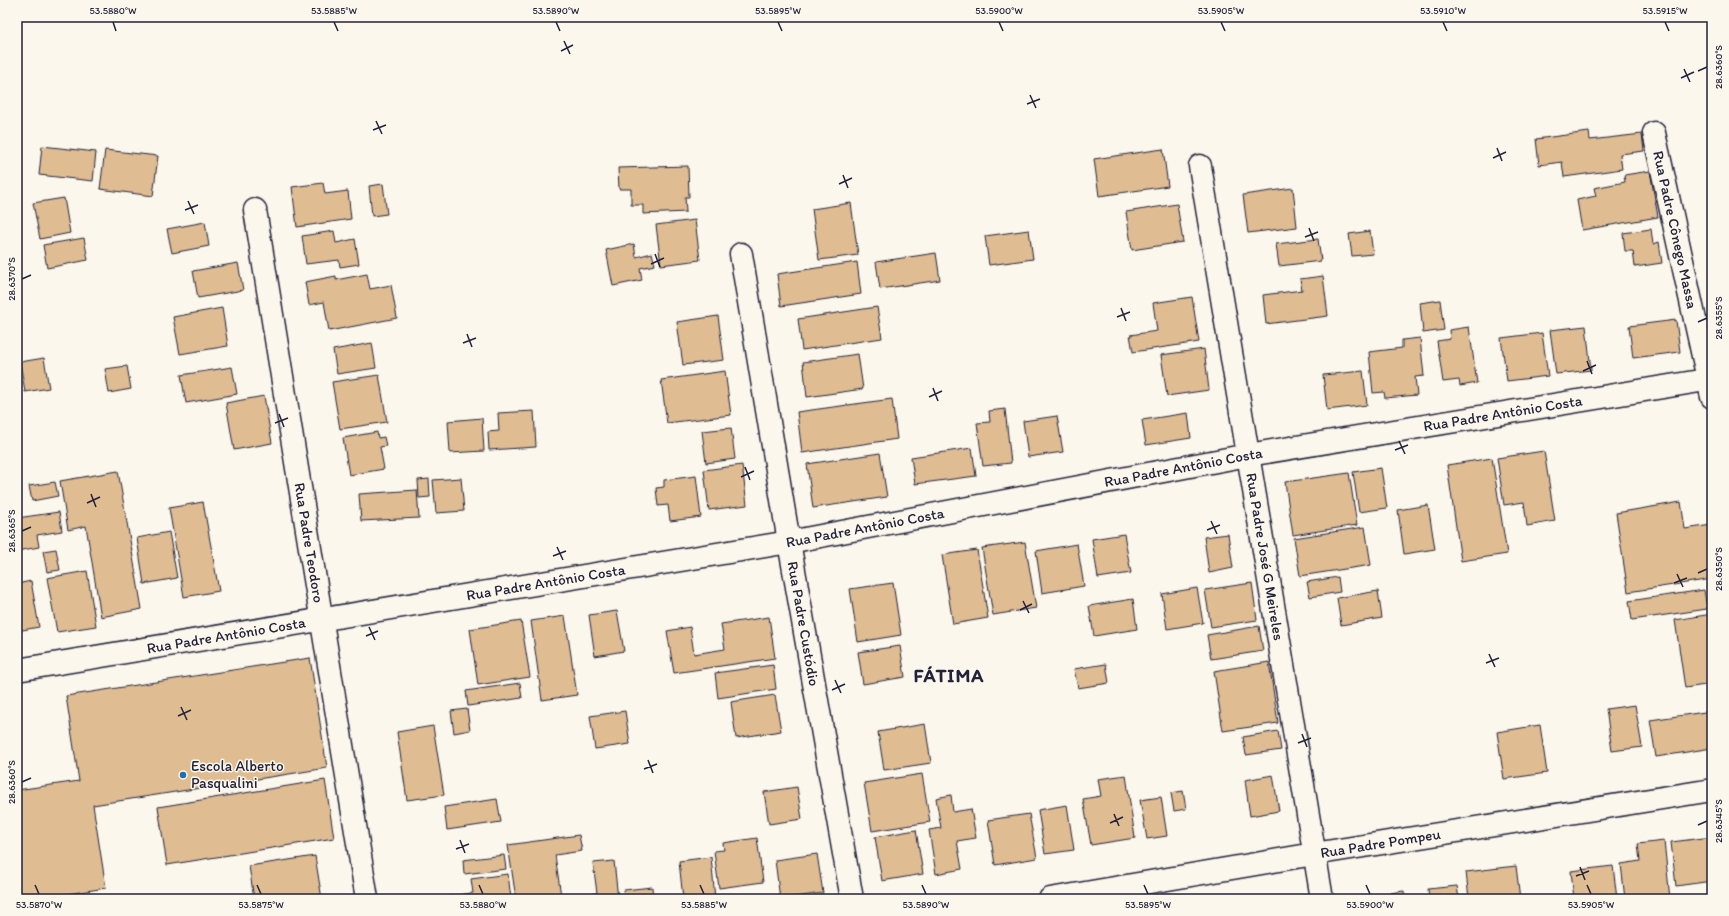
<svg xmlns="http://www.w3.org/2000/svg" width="1729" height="916" font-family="Itim,sans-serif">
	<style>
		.building { fill: #dfbc91; stroke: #22223b }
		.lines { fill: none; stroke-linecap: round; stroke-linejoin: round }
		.minor-casing { stroke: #22223b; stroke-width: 25 }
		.tertiary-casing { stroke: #22223b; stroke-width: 25 }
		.minor { stroke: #fbf7ec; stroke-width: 22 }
		.tertiary { stroke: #fbf7ec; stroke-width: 22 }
		.ticks { fill: none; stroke: #22223b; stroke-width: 1.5 }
		.poi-dot { fill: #1f6fb2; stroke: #fbf7ec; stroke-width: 1.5 }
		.labels { text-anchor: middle; stroke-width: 3; stroke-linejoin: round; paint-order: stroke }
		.street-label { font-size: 15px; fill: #22223b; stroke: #fbf7ec }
		.poi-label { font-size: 15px; fill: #22223b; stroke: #fbf7ec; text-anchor: start }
		.district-label { font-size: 19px; font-weight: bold; letter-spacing: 1px; fill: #22223b; stroke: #fbf7ec }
		.neatline { fill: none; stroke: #22223b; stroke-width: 1.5 }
		.ticks-label { font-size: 10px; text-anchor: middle; fill: #22223b }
	</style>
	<rect width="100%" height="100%" fill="#fbf7ec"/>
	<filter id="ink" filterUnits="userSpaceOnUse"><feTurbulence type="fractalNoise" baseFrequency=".025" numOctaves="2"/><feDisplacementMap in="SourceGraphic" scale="8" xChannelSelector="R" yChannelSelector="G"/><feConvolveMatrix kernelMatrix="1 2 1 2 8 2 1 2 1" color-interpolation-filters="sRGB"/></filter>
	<g filter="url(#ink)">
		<g class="building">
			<polygon points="1589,132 1590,140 1642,134 1644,151 1620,154 1622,169 1564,177 1562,162 1539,165 1536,139"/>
			<polygon points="42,146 96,152 93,181 39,175"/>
			<polygon points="1163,149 1168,186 1099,196 1094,159"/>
			<polygon points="105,150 158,156 153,196 100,189"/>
			<polygon points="688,166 689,197 685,197 686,212 643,214 643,205 631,205 631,189 619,189 618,168"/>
			<polygon points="1650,171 1658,217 1582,230 1577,200 1596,196 1594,188 1625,182 1624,175"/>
			<polygon points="323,183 325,194 348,191 351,219 297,227 292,187"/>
			<polygon points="383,184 387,214 372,216 369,186"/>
			<polygon points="1293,188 1297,227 1248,233 1243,195"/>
			<polygon points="64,198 70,233 40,239 33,203"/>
			<polygon points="851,203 858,255 819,260 812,209"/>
			<polygon points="1177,204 1183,242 1132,250 1126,212"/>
			<polygon points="695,220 700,260 661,265 656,225"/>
			<polygon points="205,222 209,246 172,253 167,229"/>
			<polygon points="1651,229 1653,244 1659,242 1662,263 1635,267 1633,251 1625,251 1623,233"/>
			<polygon points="1029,230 1033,259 989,265 985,236"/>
			<polygon points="334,231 336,243 355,239 359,264 340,267 339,260 306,264 302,236"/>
			<polygon points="1370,231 1373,254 1352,256 1349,234"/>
			<polygon points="84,238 88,260 47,268 43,245"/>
			<polygon points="1318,239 1321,261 1279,266 1276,244"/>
			<polygon points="634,244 636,257 652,253 655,265 640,268 642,280 613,286 606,250"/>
			<polygon points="936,253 940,280 880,289 876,262"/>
			<polygon points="857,262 861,294 781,306 777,274"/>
			<polygon points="238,263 243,290 198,298 193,271"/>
			<polygon points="367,274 370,289 391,285 397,318 329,331 324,302 309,305 305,282 336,276 336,280"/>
			<polygon points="1323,276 1328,316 1266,324 1263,295 1302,290 1300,279"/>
			<polygon points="1192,297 1199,342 1133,352 1130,335 1157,331 1153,303"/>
			<polygon points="1440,300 1444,330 1423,333 1420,303"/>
			<polygon points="877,307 882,338 802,350 798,319"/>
			<polygon points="222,308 228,346 180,354 173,317"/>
			<polygon points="718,316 724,360 683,365 677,322"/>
			<polygon points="1676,320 1680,352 1633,358 1629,326"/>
			<polygon points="1586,326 1591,370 1556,374 1550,330"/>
			<polygon points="1469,327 1477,383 1460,386 1459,380 1443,382 1437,341 1450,339 1449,330"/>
			<polygon points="1542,333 1548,376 1507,381 1501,338"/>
			<polygon points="1420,338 1424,376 1415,377 1417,395 1385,398 1384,392 1373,393 1369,352 1402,348 1402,340"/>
			<polygon points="372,343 376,368 337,374 333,350"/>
			<polygon points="1204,349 1209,390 1167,396 1161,355"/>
			<polygon points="858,354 863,389 807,397 803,362"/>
			<polygon points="44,358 49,388 25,392 20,362"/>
			<polygon points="127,366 131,389 109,393 105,369"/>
			<polygon points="232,367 237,394 186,403 181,375"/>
			<polygon points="725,371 731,415 667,423 661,380"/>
			<polygon points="1363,371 1367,405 1327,410 1323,375"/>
			<polygon points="379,375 387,422 340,429 332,382"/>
			<polygon points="264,396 272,443 234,450 226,403"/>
			<polygon points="892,399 897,439 802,453 797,412"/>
			<polygon points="1005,409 1011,463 983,466 977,423 990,422 989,411"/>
			<polygon points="534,411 536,447 489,450 488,432 499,431 498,413"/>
			<polygon points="1188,413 1191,438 1146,445 1142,420"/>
			<polygon points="1057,416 1063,452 1028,457 1023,421"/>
			<polygon points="482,418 484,451 450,453 448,421"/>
			<polygon points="731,428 735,459 706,463 702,431"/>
			<polygon points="377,432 378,438 384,437 386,446 380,447 384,469 349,475 343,438"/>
			<polygon points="972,448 976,476 915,484 911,457"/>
			<polygon points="1544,451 1555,521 1527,526 1524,502 1504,505 1497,458"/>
			<polygon points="880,453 887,497 813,508 807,464"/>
			<polygon points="1492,458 1507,554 1461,561 1447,465"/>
			<polygon points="742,465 747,505 709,510 704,470"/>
			<polygon points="1381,468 1387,508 1359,512 1353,472"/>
			<polygon points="118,471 142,609 101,617 86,526 68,530 60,481"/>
			<polygon points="1349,473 1357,525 1293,535 1285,482"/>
			<polygon points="696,476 701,517 670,521 668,505 658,506 656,488 664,487 664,480"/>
			<polygon points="461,478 464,511 436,513 433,480"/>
			<polygon points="429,479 430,497 419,498 418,480"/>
			<polygon points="55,482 58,496 32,501 29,486"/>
			<polygon points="417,490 419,518 361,521 359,494"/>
			<polygon points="203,502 219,591 184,597 169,508"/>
			<polygon points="1681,502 1685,529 1712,525 1712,579 1628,592 1616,513"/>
			<polygon points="1428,505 1435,549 1404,554 1398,510"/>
			<polygon points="59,512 62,531 37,535 39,547 17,551 17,518"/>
			<polygon points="1365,527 1371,565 1300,576 1294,538"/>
			<polygon points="169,532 177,578 144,584 137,538"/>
			<polygon points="1124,534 1131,573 1098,578 1092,539"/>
			<polygon points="1228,534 1233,568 1209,573 1204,537"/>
			<polygon points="1025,542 1036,608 993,615 982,548"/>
			<polygon points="1077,544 1084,586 1042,593 1036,551"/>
			<polygon points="56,549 60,570 47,572 43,551"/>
			<polygon points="977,550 988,618 953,624 942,555"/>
			<polygon points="87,571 96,626 57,632 47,578"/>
			<polygon points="1338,577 1340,592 1310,597 1307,582"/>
			<polygon points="31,581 39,627 17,631 17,584"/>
			<polygon points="893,583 901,635 858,642 850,589"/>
			<polygon points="1252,583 1257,620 1211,627 1205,590"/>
			<polygon points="1197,588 1203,623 1167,629 1162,594"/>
			<polygon points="1704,590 1707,609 1632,620 1629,601"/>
			<polygon points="1378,591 1382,618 1341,625 1337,598"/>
			<polygon points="1133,599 1137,629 1094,636 1089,606"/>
			<polygon points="617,611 624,651 595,656 589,615"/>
			<polygon points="1712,614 1712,684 1685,688 1675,620"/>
			<polygon points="565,616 577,695 542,700 531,621"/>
			<polygon points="769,617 775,658 674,673 667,631 690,627 694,654 725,649 721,624"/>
			<polygon points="521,621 530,677 478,685 470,629"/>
			<polygon points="1259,626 1263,651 1211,659 1207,635"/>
			<polygon points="900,646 905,677 863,684 858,652"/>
			<polygon points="310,658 327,768 93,805 106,888 34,899 17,899 17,790 79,781 66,696"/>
			<polygon points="1269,662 1278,723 1223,731 1214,671"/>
			<polygon points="1106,664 1109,683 1078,688 1074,669"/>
			<polygon points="773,665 776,689 718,698 715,673"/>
			<polygon points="520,683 522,698 468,706 466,691"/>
			<polygon points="775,695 781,731 736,738 731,702"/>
			<polygon points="1635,705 1642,747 1612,751 1606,709"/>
			<polygon points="467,709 470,730 454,733 451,711"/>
			<polygon points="625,711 630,744 595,749 590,716"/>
			<polygon points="1712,711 1712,748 1656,757 1650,720"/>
			<polygon points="925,724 931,763 884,770 878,732"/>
			<polygon points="1540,725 1547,773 1504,779 1497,732"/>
			<polygon points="433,726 444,795 407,800 397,732"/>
			<polygon points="1278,731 1281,750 1246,755 1243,737"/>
			<polygon points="922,774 930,822 872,831 864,783"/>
			<polygon points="1126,775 1135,838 1091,845 1083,799 1101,796 1098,779"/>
			<polygon points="1273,775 1279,811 1250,816 1245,780"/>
			<polygon points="325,780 334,838 167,865 158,807"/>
			<polygon points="797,787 802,819 769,824 764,792"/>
			<polygon points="1183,791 1186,809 1174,811 1171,793"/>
			<polygon points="951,795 953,812 971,809 976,838 957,841 962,869 936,874 929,830 941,828 936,798"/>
			<polygon points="1161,797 1167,836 1147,839 1140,800"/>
			<polygon points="497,799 501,822 447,830 444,807"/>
			<polygon points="1067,805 1074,850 1045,854 1038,810"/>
			<polygon points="1029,814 1037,858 995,865 988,820"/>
			<polygon points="916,830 923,874 882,881 875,837"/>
			<polygon points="579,835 582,851 555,855 561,896 538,899 516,899 508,845"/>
			<polygon points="1712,837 1712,881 1676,886 1671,842"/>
			<polygon points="757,838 763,882 719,888 714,851 724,850 723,843"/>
			<polygon points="1664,841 1670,899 1625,899 1621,864 1640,861 1638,844"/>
			<polygon points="817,854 823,893 780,899 775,860"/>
			<polygon points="504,855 506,869 464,874 463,860"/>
			<polygon points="315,856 322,899 254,899 249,866"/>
			<polygon points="711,857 715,899 683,899 679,861"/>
			<polygon points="614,861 618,899 567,899 567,897 597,893 593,863"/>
			<polygon points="1516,866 1520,899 1469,899 1466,872"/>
			<polygon points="1613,866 1617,899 1574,899 1571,871"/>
			<polygon points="508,874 511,899 441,899 440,897 473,893 471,879"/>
			<polygon points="1457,886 1459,899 1429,899 1428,889"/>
			<polygon points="652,887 653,899 625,899 624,890"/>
			<polygon points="1404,891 1405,899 1377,899 1376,895"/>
		</g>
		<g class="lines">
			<defs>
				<g id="minor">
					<path id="s1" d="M 1654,133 L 1712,397"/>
					<path id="s2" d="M 1200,166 L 1322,899"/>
					<path id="s3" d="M 255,210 L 367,899"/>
					<path id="s4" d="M 741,254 L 789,542 L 852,899"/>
					<path id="s5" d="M 17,670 L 789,542 L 1248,455 L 1712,379"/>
				</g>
				<g id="tertiary">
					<path id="s6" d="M 1050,899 L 1314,854 L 1712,790"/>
				</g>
			</defs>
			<use href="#minor" class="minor-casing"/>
			<use href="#tertiary" class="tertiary-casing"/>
			<use href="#minor" class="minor"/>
			<use href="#tertiary" class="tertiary"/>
		</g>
	</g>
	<path class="ticks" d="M 113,22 L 116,31M 334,22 L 338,31M 556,22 L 560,31M 778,22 L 782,31M 999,22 L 1003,31M 1221,22 L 1225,31M 1443,22 L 1447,31M 1665,22 L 1669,31M 564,41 L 570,54M 561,51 L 573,45M 1684,69 L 1690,82M 1698,71 L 1707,67M 1681,78 L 1694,72M 1030,95 L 1036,108M 1027,104 L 1040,99M 376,121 L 382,134M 373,130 L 386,125M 1497,148 L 1502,161M 1493,158 L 1506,152M 843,175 L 848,188M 839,184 L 852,178M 188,201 L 194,214M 185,210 L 198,205M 1309,228 L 1314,241M 1305,237 L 1318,232M 655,254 L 660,267M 651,264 L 664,258M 22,279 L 31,275M 1121,308 L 1126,321M 1117,317 L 1130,312M 1698,322 L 1707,318M 467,334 L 472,347M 463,343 L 476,338M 1587,361 L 1592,374M 1583,371 L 1596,365M 933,388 L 938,401M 929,397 L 942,391M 279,414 L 284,427M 275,423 L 288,418M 1399,441 L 1405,454M 1395,450 L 1408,445M 745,467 L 750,480M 741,477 L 754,471M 91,494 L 96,507M 87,503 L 100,497M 1211,521 L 1217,534M 1207,530 L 1220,525M 22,531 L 31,527M 557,547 L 563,560M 553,556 L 566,551M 1698,573 L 1707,569M 1677,574 L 1683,587M 1674,583 L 1687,578M 1023,601 L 1029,613M 1020,610 L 1032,604M 369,627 L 375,640M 366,636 L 378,631M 1489,654 L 1495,667M 1486,663 L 1499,658M 835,680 L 841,693M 832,690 L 845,684M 181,707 L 187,720M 178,716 L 191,710M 1302,734 L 1307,747M 1298,743 L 1311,738M 648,760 L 653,773M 644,769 L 657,764M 22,782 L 31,778M 1114,814 L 1119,826M 1110,823 L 1123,817M 1698,825 L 1707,821M 460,840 L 465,853M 456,849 L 469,844M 1580,867 L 1585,880M 1576,876 L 1589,871M 35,885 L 39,894M 257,885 L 261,894M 479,885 L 483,894M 700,885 L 704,894M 922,885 L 926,894M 1144,885 L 1148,894M 1366,885 L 1370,894M 1587,885 L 1591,894"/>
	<circle class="poi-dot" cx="183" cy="775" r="4"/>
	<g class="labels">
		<g class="street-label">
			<text dy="5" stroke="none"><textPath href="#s1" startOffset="99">Rua Padre Cônego Massa</textPath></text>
			<text dy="5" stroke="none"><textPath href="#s5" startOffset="1508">Rua Padre Antônio Costa</textPath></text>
			<text dy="5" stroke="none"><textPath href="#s5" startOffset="1184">Rua Padre Antônio Costa</textPath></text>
			<text dy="5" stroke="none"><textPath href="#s5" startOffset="860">Rua Padre Antônio Costa</textPath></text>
			<text dy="5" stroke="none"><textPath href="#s3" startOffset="337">Rua Padre Teodoro</textPath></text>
			<text dy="5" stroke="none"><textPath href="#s2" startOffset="396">Rua Padre José G Meireles</textPath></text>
			<text dy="5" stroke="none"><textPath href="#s5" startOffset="536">Rua Padre Antônio Costa</textPath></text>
			<text dy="5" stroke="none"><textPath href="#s4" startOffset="375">Rua Padre Custódio</textPath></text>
			<text dy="5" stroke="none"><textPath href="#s5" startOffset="212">Rua Padre Antônio Costa</textPath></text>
			<text dy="5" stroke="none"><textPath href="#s6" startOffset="335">Rua Padre Pompeu</textPath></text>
		</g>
		<g class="poi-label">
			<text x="191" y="771">Escola Alberto<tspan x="191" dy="17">Pasqualini</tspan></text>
		</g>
		<g class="district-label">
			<text x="949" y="682">FÁTIMA</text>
		</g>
	</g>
	<rect width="1729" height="916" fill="none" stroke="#fbf7ec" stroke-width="44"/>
	<rect x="22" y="22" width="1685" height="872" class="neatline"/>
	<g class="ticks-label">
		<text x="113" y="14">53.5880°W</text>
		<text x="334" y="14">53.5885°W</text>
		<text x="556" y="14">53.5890°W</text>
		<text x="778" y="14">53.5895°W</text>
		<text x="999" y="14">53.5900°W</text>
		<text x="1221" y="14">53.5905°W</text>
		<text x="1443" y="14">53.5910°W</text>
		<text x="1665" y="14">53.5915°W</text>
		<text transform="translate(1718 67) rotate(-90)" y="4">28.6360°S</text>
		<text transform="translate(11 279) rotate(-90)" y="4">28.6370°S</text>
		<text transform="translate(1718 318) rotate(-90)" y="4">28.6355°S</text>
		<text transform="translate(11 531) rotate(-90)" y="4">28.6365°S</text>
		<text transform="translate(1718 569) rotate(-90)" y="4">28.6350°S</text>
		<text transform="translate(11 782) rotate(-90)" y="4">28.6360°S</text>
		<text transform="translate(1718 821) rotate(-90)" y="4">28.6345°S</text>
		<text x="39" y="908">53.5870°W</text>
		<text x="261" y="908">53.5875°W</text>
		<text x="483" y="908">53.5880°W</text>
		<text x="704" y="908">53.5885°W</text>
		<text x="926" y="908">53.5890°W</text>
		<text x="1148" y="908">53.5895°W</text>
		<text x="1370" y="908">53.5900°W</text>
		<text x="1591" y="908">53.5905°W</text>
	</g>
</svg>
